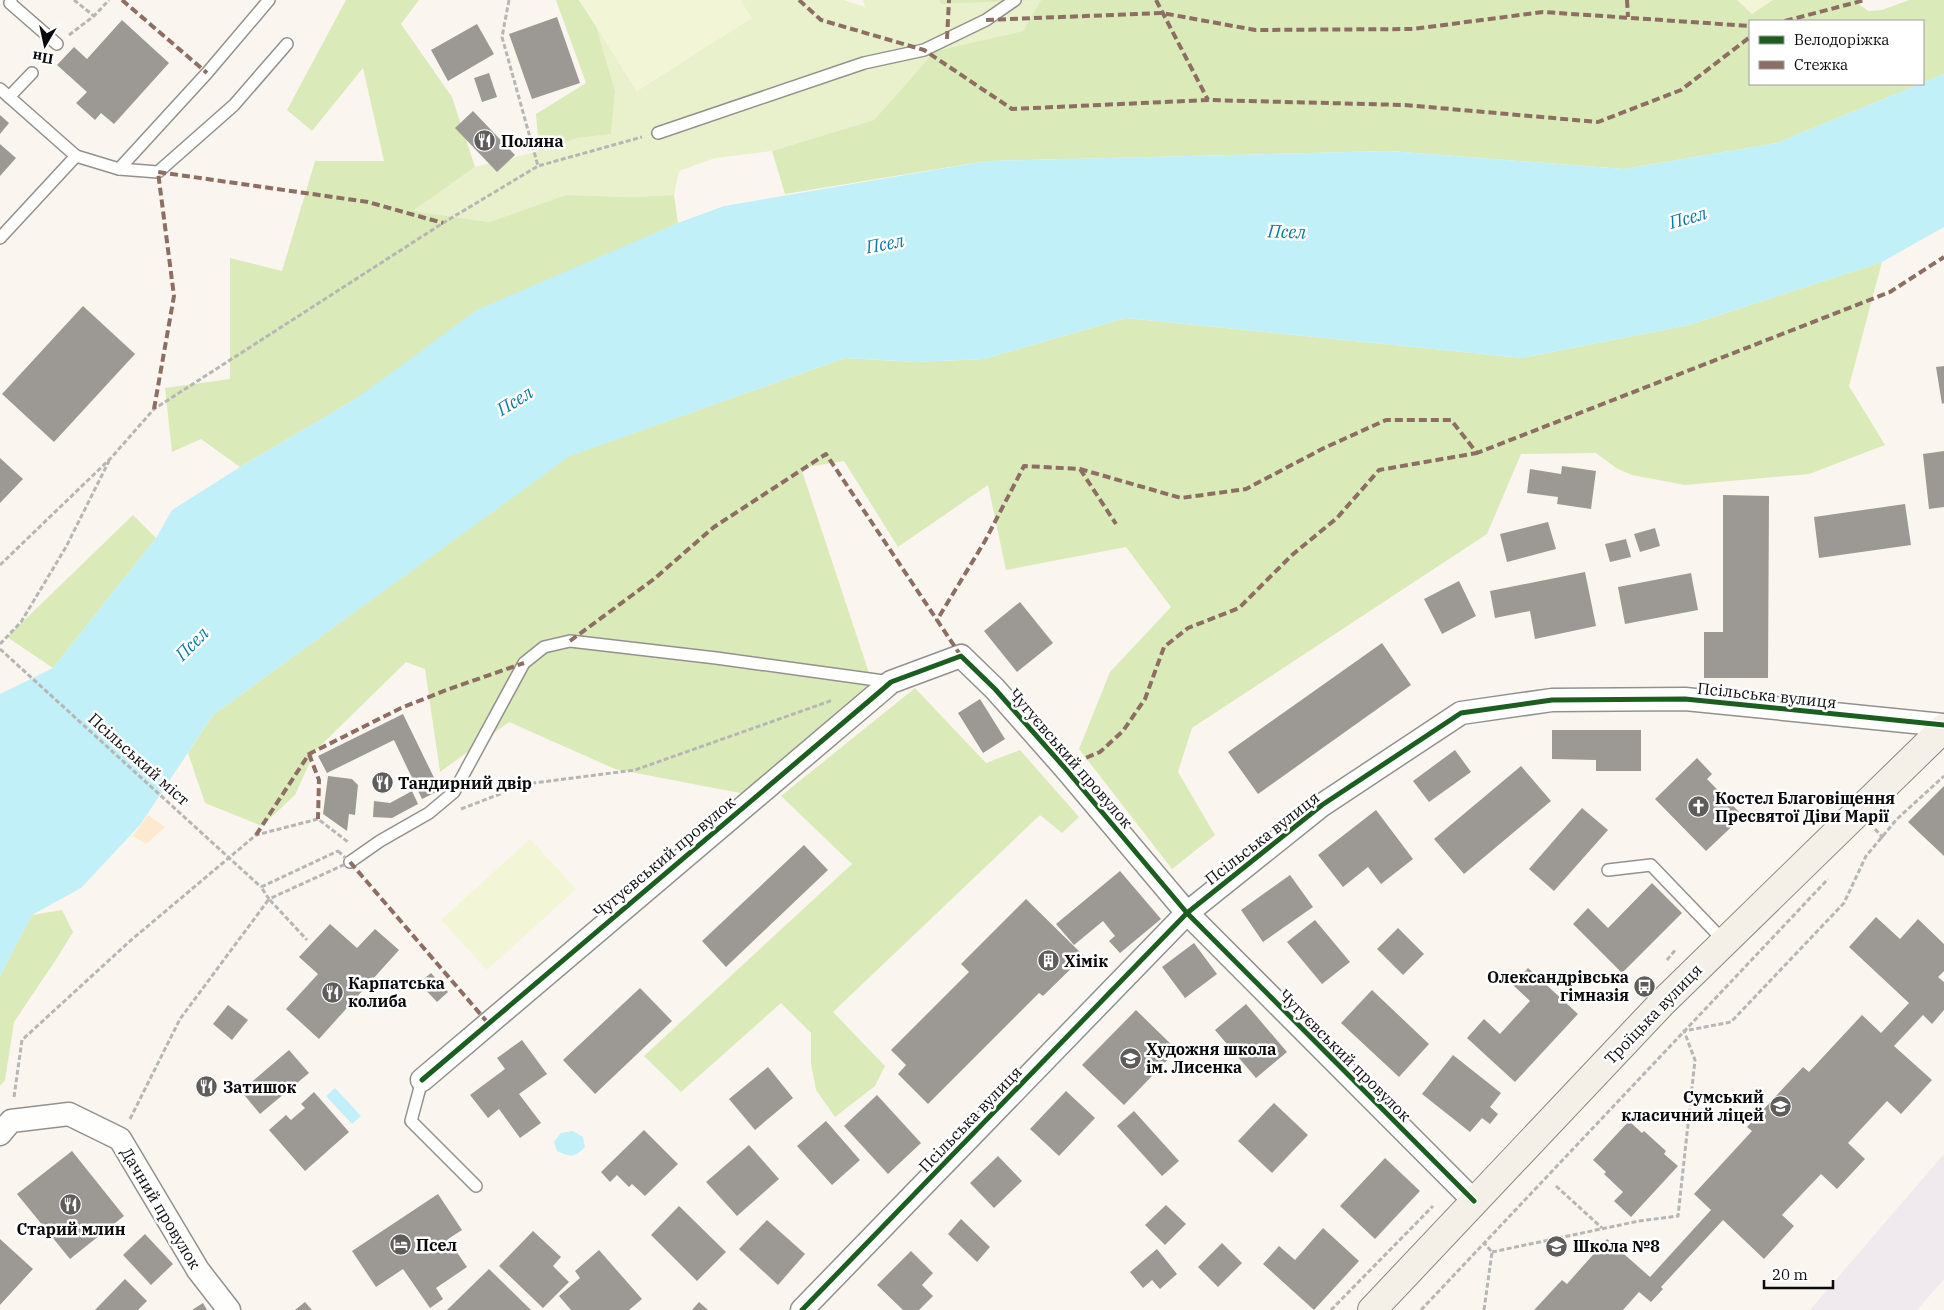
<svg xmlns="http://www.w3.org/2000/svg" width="1944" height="1310" font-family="'IBM Plex Serif',serif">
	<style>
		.industrial { fill: #f0e9ed }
		.green { fill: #e9f1cc }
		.forest { fill: #dbeab9 }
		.sand { fill: #fde9cd }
		.pitch { fill: #f2f5d6 }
		.water { fill: #c1f0f9 }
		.building { fill: #9c9995 }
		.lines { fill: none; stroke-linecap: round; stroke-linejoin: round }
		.lane-casing { stroke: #93918e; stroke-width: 14 }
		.street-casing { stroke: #93918e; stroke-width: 25 }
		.secondary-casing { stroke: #898784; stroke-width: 30 }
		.path { stroke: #b7b6b5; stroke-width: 3; stroke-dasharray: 5 2.5; stroke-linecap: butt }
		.lane { stroke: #fefefd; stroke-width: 11 }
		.street { stroke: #fefefd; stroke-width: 22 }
		.secondary { stroke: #f4f0e8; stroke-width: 28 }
		.path-bridge { stroke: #b7b6b5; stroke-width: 3; stroke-dasharray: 5 2.5; stroke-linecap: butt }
		.quiet { stroke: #8d6e63; stroke-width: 4; stroke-dasharray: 8 4; stroke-linecap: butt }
		.cycleway-casing { stroke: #fff; stroke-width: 8 }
		.cycleway { stroke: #1b5e20; stroke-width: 5 }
		.labels { text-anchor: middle; stroke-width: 5; stroke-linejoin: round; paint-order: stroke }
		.poi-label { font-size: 16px; font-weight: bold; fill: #0b0b0b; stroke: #fff; text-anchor: start }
		.street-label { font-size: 16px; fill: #0b0b0b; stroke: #fff }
		.water-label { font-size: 18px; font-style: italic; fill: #097ba1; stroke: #fff }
	</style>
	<rect width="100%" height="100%" fill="#faf6ef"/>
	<polygon class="industrial" points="1944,1154 1944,1279 1917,1310 1810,1310"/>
	<polygon class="green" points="740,0 844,0 865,7 863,0 939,0 941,4 1041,0 1023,31 935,51 874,120 772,151 715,158 679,171 674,195 631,197 566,195 489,222 413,211 475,167 539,151 578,138 611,134 615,91 596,26 637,91 751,18"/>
	<g class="forest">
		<polygon points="346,0 419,0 401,24 452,97 475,167 413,211 489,222 566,195 631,197 674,195 678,223 612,253 357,398 240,467 201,439 172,452 165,388 230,379 230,258 282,271 315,161 384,161 363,68 312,131 287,110"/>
		<polygon points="556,0 579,0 596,26 615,91 611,134 578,138 539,151 536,114 586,83"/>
		<polygon points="939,0 1854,0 1868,11 1882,10 1909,0 1944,0 1944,74 1923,83 1923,21 1750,21 1750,84 1920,84 1777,143 1624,169 1390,151 987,161 785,194 772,151 874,120 935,51 1023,31 1041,0 941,4"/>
		<polygon points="1882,262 1849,386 1885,445 1809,474 1685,485 1632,475 1616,468 1596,453 1521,454 1487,534 1192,728 1178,772 1215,835 1172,869 1079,749 1110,672 1171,607 1126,547 1006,570 988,485 898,547 844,461 801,468 875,691 745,794 615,769 509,722 440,772 425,669 406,662 315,751 295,795 262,826 205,803 188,753 213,715 569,456 845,358 916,362 984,359 1126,318 1522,358 1689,325"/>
		<polygon points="133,515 156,538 53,668 7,637"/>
		<polygon points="915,688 986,763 1020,750 1079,817 1062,833 1040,815 833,1012 885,1066 875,1086 835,1117 816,1090 811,1064 811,1033 781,1003 681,1092 644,1056 852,864 781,796"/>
		<polygon points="62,910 73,932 59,955 14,1022 5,1080 0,1086 0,976 32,915"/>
	</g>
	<polygon class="sand" points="148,815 165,827 146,844 133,836"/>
	<g class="pitch">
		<polygon points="579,0 740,0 752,18 637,91"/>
		<polygon points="1737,0 1773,0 1752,14"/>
		<polygon points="530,839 576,889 487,970 441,920"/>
	</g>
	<g class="water">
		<polygon points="1944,74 1944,227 1882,262 1689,325 1522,358 1126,318 984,359 916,362 845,358 570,456 213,715 140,825 81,888 32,915 0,976 0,694 53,668 156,538 172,510 240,467 357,398 477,310 678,223 724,206 987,161 1390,151 1624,169 1777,143"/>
		<polygon points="335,1088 361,1116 352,1124 326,1096"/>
		<path d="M 573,1131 L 583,1137 L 585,1147 C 575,1158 569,1157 557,1151 L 554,1142 L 561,1133 Z"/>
	</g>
	<g class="building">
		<polygon points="557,17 580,83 532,99 509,34"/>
		<polygon points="122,20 169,63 114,124 101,113 95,120 76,103 87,92 57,65 74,47 87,59"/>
		<polygon points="477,24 494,54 448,81 431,50"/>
		<polygon points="489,73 497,97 482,102 474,78"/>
		<polygon points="473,111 515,155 497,172 455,128"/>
		<polygon points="0,115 9,123 0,134"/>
		<polygon points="0,144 16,158 0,176"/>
		<polygon points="83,306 135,354 54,442 2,394"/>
		<polygon points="1944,366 1944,403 1942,404 1936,367"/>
		<polygon points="1944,451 1944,507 1929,509 1923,454"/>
		<polygon points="0,458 23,479 0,503"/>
		<polygon points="1562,466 1596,471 1591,509 1557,504 1558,497 1527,493 1530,469 1561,474"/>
		<polygon points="1723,495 1769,496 1768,678 1704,678 1704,632 1723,632"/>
		<polygon points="1905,504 1911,545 1819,558 1814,517"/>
		<polygon points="1548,522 1556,549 1507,562 1500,534"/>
		<polygon points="1655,528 1660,546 1640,552 1634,534"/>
		<polygon points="1626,539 1631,557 1610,562 1605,544"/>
		<polygon points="1585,572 1596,626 1535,639 1530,611 1495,618 1490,591"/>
		<polygon points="1691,573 1698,610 1625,624 1618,587"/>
		<polygon points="1459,581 1476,616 1442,634 1424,599"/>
		<polygon points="1020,602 1053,643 1017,672 984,631"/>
		<polygon points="1382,643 1411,685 1258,794 1228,752"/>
		<polygon points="980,699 1005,739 983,753 958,713"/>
		<polygon points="403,714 440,790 422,799 394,740 327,773 318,756"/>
		<polygon points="1552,730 1641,730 1641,771 1596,771 1596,760 1552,759"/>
		<polygon points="1455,750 1471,772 1429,802 1413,781"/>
		<polygon points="1697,758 1712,774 1707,779 1743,816 1706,851 1655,799"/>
		<polygon points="1521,766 1551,801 1464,874 1434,839"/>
		<polygon points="328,776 352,779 358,785 355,815 349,814 347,831 323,814"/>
		<polygon points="1944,786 1944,856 1908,822"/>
		<polygon points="412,791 418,804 392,818 373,817 374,801 390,803"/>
		<polygon points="1582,808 1608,830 1554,891 1529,869"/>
		<polygon points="1376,810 1413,859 1381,884 1368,867 1343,887 1318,855"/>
		<polygon points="804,845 828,870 726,967 702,941"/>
		<polygon points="1120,871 1161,919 1120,953 1109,941 1115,936 1103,921 1074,945 1056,924"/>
		<polygon points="1290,875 1313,907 1263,942 1241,910"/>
		<polygon points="1652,883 1682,913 1622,973 1573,924 1588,908 1608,928"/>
		<polygon points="1026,899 1084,956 1043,996 1039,993 928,1104 898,1074 906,1065 891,1050 969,972 961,964"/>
		<polygon points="1876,917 1900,939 1918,919 1944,944 1944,971 1938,977 1944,982 1944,1010 1932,1024 1923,1015 1894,1046 1932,1080 1901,1114 1887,1101 1848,1143 1865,1159 1837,1189 1821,1174 1782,1215 1794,1226 1764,1259 1723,1220 1661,1287 1663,1289 1651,1302 1639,1292 1623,1310 1534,1310 1562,1280 1567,1284 1607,1239 1650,1277 1711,1210 1694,1194 1752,1131 1747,1127 1803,1067 1809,1072 1862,1015 1881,1033 1909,1003 1849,947"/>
		<polygon points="1315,920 1350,962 1322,984 1287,942"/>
		<polygon points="330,924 357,948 375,929 399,950 319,1039 286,1009 318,974 299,957"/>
		<polygon points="1398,928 1424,954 1403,975 1377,949"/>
		<polygon points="1194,943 1217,974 1185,998 1162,967"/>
		<polygon points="1528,968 1578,1014 1515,1082 1467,1038 1484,1019 1500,1034 1530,1001 1513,985"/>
		<polygon points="431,973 448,992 437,1002 419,983"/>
		<polygon points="640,988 672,1021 595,1094 563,1060"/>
		<polygon points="1372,990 1429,1044 1399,1077 1341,1023"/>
		<polygon points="1246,1004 1287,1052 1256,1078 1215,1030"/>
		<polygon points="228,1005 248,1020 232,1040 213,1024"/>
		<polygon points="1136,1010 1177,1050 1124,1105 1082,1065"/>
		<polygon points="522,1040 547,1074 519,1094 541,1123 520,1138 499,1109 488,1118 470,1095 505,1069 497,1058"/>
		<polygon points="289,1050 309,1073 260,1114 241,1091"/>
		<polygon points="1453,1055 1501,1093 1490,1107 1498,1114 1490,1124 1482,1118 1470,1132 1422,1094"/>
		<polygon points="768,1067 793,1098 755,1130 729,1099"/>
		<polygon points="1066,1091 1095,1118 1059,1156 1030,1129"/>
		<polygon points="314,1092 349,1132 305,1171 269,1130 286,1115 291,1120 305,1108 301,1104"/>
		<polygon points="877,1095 921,1143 888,1174 844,1126"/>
		<polygon points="1274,1103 1308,1135 1272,1173 1238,1141"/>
		<polygon points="1134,1111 1179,1161 1162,1176 1117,1126"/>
		<polygon points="826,1121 860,1160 832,1185 797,1146"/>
		<polygon points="1629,1121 1642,1133 1644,1131 1666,1151 1664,1154 1678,1166 1631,1217 1614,1201 1623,1192 1604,1174 1606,1172 1593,1160"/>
		<polygon points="644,1130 678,1164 645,1196 632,1184 629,1187 617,1175 610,1182 601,1172"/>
		<polygon points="749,1145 779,1179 737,1216 706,1182"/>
		<polygon points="72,1151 124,1216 70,1259 17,1194"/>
		<polygon points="998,1156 1022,1181 994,1208 970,1183"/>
		<polygon points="1385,1158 1420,1191 1375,1239 1340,1206"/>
		<polygon points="438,1194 462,1230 448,1239 467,1267 436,1288 443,1299 430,1308 403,1269 376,1287 352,1251"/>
		<polygon points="1166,1205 1186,1224 1165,1245 1145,1225"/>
		<polygon points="679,1206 726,1252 697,1281 651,1235"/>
		<polygon points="961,1219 990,1247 977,1262 948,1234"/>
		<polygon points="767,1220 805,1254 778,1285 739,1249"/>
		<polygon points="1323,1228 1359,1261 1314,1310 1263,1264 1279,1246 1295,1260"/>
		<polygon points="533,1231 561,1257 553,1266 569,1282 543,1308 499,1266"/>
		<polygon points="145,1234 173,1264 151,1285 123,1255"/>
		<polygon points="0,1239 33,1269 0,1305"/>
		<polygon points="1222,1243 1242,1263 1218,1287 1198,1267"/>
		<polygon points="1157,1249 1177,1274 1160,1289 1152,1280 1143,1288 1130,1272"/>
		<polygon points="599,1250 642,1299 629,1310 571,1310 559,1296 580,1278 575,1271"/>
		<polygon points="911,1251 933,1273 922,1285 933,1296 919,1310 903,1310 877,1285"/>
		<polygon points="489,1269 531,1310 447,1310"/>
		<polygon points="125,1279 147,1301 138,1310 95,1310"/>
		<polygon points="305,1302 312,1310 295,1310"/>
		<polygon points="699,1302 708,1310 692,1310"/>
		<polygon points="203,1303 207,1310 192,1310"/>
	</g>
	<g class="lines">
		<defs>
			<g id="lane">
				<polyline points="11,0 10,3 57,44"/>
				<polyline points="0,89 76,156 0,238"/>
				<polyline points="9,97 32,73"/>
				<polyline points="658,133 864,63 924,50 986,20 1015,0"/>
				<polyline points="76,156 119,169 207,73 269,0"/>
				<polyline points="119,169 158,172 234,105 287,44"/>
				<polyline points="350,862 380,841 429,813 454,792 524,663 544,647 570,641 716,658 891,682"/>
				<polyline points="1608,870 1651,865 1724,941"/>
				<polyline points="422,1080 411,1121 476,1186"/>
			</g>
			<g id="street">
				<polyline points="422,1080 883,689 891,682 961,656 995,689 1064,767 1187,913 1474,1201"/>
				<polyline points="0,1134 11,1121 69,1114 120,1139 198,1270 229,1310"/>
				<polyline points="802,1310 1187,913 1322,805 1461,713 1552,700 1685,699 1944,725"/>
			</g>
			<polyline id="secondary" points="1372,1310 1662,1003 1944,728"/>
		</defs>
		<use href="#lane" class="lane-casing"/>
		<use href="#street" class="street-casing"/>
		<use href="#secondary" class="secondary-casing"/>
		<g class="path">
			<polyline points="74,0 94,16"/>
			<polyline points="509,0 502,37 538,166"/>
			<polyline points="69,35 94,16 109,0"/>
			<polyline points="0,565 111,458 154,409 443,223 538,166 642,137"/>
			<polyline points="0,644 21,622 66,547 109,461"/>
			<polyline points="461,809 526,784 635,770 833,700"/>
			<polyline points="1875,829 1883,838"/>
			<polygon points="338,851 350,862 269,899 261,887"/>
			<polyline points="1667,960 1676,949"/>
			<polyline points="14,1097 22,1040 130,941 256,835 318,819 348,842"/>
			<polyline points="130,1119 180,1019 269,899 307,940"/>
			<polyline points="1556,1186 1602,1228"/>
			<polyline points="1492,1252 1639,1221 1678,1216 1695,1060 1684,1031 1731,1022 1844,903 1866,856 1897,819 1944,776"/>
			<polyline points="1331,1310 1433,1206"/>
			<polyline points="1421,1310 1828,879"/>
			<polyline points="1484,1310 1492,1252 1484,1243"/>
		</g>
		<use href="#lane" class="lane"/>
		<use href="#street" class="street"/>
		<use href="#secondary" class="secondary"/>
		<polyline class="path-bridge" points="0,649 261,887"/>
		<g class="quiet">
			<polyline points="122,0 207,73"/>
			<polyline points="799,0 821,20 924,50 1012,109 1208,100 1405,105 1598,122 1681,90 1750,37"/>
			<polyline points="1156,0 1208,100"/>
			<polyline points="1627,0 1628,17"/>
			<polyline points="986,20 1162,13 1255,30 1413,29 1543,12 1750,26"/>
			<polyline points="1785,21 1865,0"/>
			<polyline points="947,39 949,0"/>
			<polyline points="154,409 174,296 158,172 368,202 443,223"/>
			<polyline points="1080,469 1116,524"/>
			<polyline points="570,641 654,579 714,527 826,454 937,620"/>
			<polyline points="961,656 937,620 985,541 1024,466 1080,469 1181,498 1246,489 1324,448 1386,420 1451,420 1477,453 1890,292 1944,257"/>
			<polyline points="309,754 319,780 318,819"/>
			<polyline points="1064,767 1100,752 1123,731 1145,699 1164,647 1188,628 1239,608 1292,555 1337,518 1379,470 1477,453"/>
			<polyline points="256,835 309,754 401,708 449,689 524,663"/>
			<polyline points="350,862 488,1023"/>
		</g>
		<defs>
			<g id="cycleway">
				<polyline points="422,1080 883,689 891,682 961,656 995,689 1064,767 1187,913 1474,1201"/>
				<polyline points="802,1310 1187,913 1322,805 1461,713 1552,700 1685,699 1944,725"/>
			</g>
		</defs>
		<use href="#cycleway" class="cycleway-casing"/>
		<use href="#cycleway" class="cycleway"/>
	</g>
	<defs>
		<symbol id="restaurant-disc" viewBox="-11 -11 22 22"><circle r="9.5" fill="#5f5d5b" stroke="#fff"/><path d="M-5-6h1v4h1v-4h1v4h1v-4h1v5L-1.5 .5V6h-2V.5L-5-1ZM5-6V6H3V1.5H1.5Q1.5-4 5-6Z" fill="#fff"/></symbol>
		<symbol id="church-disc" viewBox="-11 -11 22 22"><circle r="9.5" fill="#5f5d5b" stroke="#fff"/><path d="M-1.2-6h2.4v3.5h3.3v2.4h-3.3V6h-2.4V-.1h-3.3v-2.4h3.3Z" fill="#fff"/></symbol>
		<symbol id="building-disc" viewBox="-11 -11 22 22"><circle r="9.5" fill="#5f5d5b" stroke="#fff"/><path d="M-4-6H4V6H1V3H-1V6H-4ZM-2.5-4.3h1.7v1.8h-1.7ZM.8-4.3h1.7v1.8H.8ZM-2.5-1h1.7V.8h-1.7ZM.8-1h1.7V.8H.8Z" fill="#fff"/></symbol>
		<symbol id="bus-disc" viewBox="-11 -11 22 22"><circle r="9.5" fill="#5f5d5b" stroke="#fff"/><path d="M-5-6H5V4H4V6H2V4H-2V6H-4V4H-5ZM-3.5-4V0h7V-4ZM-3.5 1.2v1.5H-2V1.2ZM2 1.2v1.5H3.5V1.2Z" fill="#fff"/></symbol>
		<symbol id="school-disc" viewBox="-11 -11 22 22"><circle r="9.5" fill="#5f5d5b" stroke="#fff"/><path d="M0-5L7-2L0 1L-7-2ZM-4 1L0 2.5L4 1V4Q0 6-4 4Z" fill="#fff"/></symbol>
		<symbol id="hotel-disc" viewBox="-11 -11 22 22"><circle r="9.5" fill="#5f5d5b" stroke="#fff"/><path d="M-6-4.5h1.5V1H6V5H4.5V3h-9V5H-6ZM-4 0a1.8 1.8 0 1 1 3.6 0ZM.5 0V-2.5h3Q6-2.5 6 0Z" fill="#fff"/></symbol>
	</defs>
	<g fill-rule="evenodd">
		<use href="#restaurant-disc" x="472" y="128" width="25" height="25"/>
		<use href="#restaurant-disc" x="370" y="770" width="25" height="25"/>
		<use href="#church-disc" x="1686" y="794" width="25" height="25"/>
		<use href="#building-disc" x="1036" y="948" width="25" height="25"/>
		<use href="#bus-disc" x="1632" y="974" width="25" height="25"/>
		<use href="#restaurant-disc" x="320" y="980" width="25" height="25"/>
		<use href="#school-disc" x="1118" y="1046" width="25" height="25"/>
		<use href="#restaurant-disc" x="194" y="1074" width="25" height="25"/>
		<use href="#school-disc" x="1768" y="1094" width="25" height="25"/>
		<use href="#restaurant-disc" x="58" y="1192" width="25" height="25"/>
		<use href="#hotel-disc" x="388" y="1232" width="25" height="25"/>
		<use href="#school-disc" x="1544" y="1234" width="25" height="25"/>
	</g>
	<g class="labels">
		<g class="poi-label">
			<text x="501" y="147">Поляна</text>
			<text x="398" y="789">Тандирний двір</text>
			<text x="1715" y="804">Костел Благовіщення<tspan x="1715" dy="18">Пресвятої Діви Марії</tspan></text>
			<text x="1064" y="967">Хімік</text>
			<text x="1629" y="983" text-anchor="end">Олександрівська<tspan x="1629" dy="18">гімназія</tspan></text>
			<text x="348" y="989">Карпатська<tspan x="348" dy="18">колиба</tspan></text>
			<text x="1146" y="1055">Художня школа<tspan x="1146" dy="18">ім. Лисенка</tspan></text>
			<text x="223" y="1093">Затишок</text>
			<text x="1764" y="1103" text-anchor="end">Сумський<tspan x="1764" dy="18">класичний ліцей</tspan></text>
			<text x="71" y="1235" text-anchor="middle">Старий млин</text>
			<text x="416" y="1251">Псел</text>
			<text x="1573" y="1252">Школа №8</text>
		</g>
		<g class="street-label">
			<text transform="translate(1767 695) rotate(6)" y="6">Псільська вулиця</text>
			<text transform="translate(1071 758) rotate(49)" y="6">Чугуєвський провулок</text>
			<text transform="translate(139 759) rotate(42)" y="6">Псільський міст</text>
			<text transform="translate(1262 838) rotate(-38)" y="6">Псільська вулиця</text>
			<text transform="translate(664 857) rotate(-40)" y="6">Чугуєвський провулок</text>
			<text transform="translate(1653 1014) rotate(-46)" y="6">Троїцька вулиця</text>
			<text transform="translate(1345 1055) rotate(45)" y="6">Чугуєвський провулок</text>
			<text transform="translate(970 1119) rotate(-46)" y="6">Псільська вулиця</text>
			<text transform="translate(161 1208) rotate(59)" y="6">Дачний провулок</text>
		</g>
		<g class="water-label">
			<text transform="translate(1688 218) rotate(-16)" y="6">Псел</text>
			<text transform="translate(1287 232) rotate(2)" y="6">Псел</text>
			<text transform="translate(885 244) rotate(-11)" y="6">Псел</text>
			<text transform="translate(515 401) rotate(-32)" y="6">Псел</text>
			<text transform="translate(192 644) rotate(-45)" y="6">Псел</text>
		</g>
	</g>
	<rect x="1749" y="20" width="175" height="65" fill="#ffffff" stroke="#9d9d9d"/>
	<rect x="1759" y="36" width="25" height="8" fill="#1b5e20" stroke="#9d9d9d"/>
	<text x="1794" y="45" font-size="15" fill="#0b0b0b">Велодоріжка</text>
	<rect x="1759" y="61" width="25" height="8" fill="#8d6e63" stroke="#9d9d9d"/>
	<text x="1794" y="70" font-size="15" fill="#0b0b0b">Стежка</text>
	<g transform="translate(45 45) rotate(189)" stroke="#ffffff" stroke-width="4" paint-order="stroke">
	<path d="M0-4L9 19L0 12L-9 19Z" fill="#0b0b0b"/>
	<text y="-8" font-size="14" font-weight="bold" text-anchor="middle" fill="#0b0b0b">Пн</text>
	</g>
	<path d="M1764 1280v8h69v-8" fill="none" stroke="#0b0b0b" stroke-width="2.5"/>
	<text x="1772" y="1280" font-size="15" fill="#0b0b0b" stroke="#ffffff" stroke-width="4" paint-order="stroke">20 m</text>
</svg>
